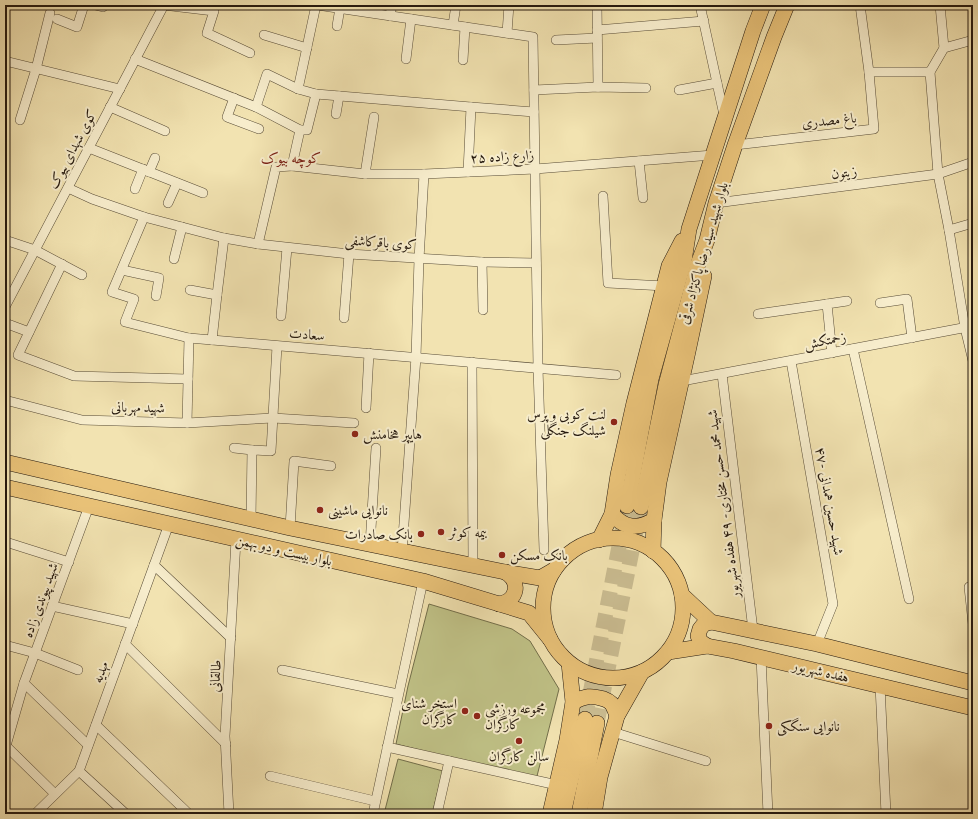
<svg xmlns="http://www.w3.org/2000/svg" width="978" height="819" font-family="'IM FELL Great Primer',Amiri,serif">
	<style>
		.green { fill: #c0c287; stroke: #726e4a }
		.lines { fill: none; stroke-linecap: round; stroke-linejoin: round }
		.primary-tunnel { stroke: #c9bb90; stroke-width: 15; stroke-dasharray: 15 8; stroke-linecap: butt }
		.minor-casing { stroke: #584c37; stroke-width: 10 }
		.primary-casing { stroke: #25190e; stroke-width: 16 }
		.minor { stroke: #f7edcc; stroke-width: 9 }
		.primary { stroke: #e9c278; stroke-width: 15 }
		.poi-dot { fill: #8f2418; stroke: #f7edcc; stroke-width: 1.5 }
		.labels { text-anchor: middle; stroke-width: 4; stroke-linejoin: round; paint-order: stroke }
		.street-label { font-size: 14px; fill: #25190e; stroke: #f7edcc }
		.poi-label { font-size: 14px; fill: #25190e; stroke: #f7edcc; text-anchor: start }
		.neighbourhood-label { font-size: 15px; fill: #7a1f14; stroke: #f7edcc }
	</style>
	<rect width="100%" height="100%" fill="#f2e3b1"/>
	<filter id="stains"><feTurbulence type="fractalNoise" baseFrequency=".005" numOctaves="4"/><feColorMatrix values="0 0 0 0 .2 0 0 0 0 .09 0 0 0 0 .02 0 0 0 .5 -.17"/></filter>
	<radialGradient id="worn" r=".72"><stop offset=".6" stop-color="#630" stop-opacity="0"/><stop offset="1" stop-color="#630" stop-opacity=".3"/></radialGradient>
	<g class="green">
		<polygon points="429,604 512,629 530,641 559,689 536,780 396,744 408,686"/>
		<polygon points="398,759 443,771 432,814 384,814"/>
	</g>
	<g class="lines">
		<g class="primary-tunnel">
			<polyline points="585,719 627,506"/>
			<polyline points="597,723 641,507"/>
		</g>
		<defs>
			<g id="minor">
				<polyline points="95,5 103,7 103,5"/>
				<polyline points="163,5 214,11 207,33 250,53"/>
				<polyline points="317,5 533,37 538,368 544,550"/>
				<polyline points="597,5 598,87"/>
				<polyline points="700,5 724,115"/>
				<polyline points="940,5 944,48 930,72 938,174 949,230 965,328 973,361"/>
				<polyline points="390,16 392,5"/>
				<polyline points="57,19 77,27 84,5"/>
				<polyline points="453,25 456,5"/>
				<polyline points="337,26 340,8"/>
				<polyline points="597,30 704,21"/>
				<polyline points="507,33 509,5"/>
				<polyline points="264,35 307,48"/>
				<polyline points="556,40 597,38"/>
				<polyline points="944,48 973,40"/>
				<polyline points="135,59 256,107 300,130"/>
				<polyline points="406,59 411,19"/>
				<polyline points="463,60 465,27"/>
				<polyline points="5,61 120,89"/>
				<polyline points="869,72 930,72"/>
				<polyline points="534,90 598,87 646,88"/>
				<polyline points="679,90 717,83"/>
				<polyline points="316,94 471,107 534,112"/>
				<polyline points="234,98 227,117 259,129"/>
				<polyline points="110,107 165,131"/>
				<polyline points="256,107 267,74 298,89"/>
				<polyline points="336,114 339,96"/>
				<polyline points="20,120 36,69 50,13"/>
				<polyline points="735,145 874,129 869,72 860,5"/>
				<polyline points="89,148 203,193"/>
				<polyline points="639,161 643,198"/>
				<polyline points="292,166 365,174 424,174 535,169 713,155"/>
				<polyline points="149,172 155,158"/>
				<polyline points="468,172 471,107"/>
				<polyline points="365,174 374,117"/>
				<polyline points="68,188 92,199 144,217 224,238 258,244 349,254 482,262 536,263"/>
				<polyline points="135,189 143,169"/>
				<polyline points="603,196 608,283 665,286"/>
				<polyline points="168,203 177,183"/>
				<polyline points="716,203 938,174 973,162"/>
				<polyline points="144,217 112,292 134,299 125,322 189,338 212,340 616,375"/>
				<polyline points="949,230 973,223"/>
				<polyline points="5,240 35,250 82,275"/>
				<polyline points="258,244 276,167 292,166 300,130 307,130 316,94 298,89 316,5"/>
				<polyline points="174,259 182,227"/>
				<polyline points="482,262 483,310"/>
				<polyline points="62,264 18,355 74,376 188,379"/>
				<polyline points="122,270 159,278 156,296"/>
				<polyline points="190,290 217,295"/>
				<polyline points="880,303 907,299 912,338"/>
				<polyline points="5,307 164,5"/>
				<polyline points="758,314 827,304"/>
				<polyline points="281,316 287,248"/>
				<polyline points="344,318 349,254"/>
				<polyline points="5,323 29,332"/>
				<polyline points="212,340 217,295 224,238"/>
				<polyline points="853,349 909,599"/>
				<polyline points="832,353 827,304 847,301"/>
				<polyline points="791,361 833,604 817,644"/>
				<polyline points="472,362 473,565"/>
				<polyline points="722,374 753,630"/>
				<polyline points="682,381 973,326"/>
				<polyline points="5,400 82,420 187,423 273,418 354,423"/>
				<polyline points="366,408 369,353"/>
				<polyline points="187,423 189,338"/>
				<polyline points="234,448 252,450"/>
				<polyline points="251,519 252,450 271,451 277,346"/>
				<polyline points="290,528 294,461 331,466"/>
				<polyline points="9,543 69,562"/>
				<polyline points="370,545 376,448"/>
				<polyline points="402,551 416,357 419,259 424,174"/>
				<polyline points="154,565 231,638"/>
				<polyline points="969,587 973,624"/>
				<polyline points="52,606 133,624"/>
				<polyline points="125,644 226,744"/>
				<polyline points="5,645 35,653 78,670"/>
				<polyline points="761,657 768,814"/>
				<polyline points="282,670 398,694"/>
				<polyline points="24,683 88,745"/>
				<polyline points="880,685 886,814"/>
				<polyline points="96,725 189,814"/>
				<polyline points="613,732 706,761"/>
				<polyline points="5,745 55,794"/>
				<polyline points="387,747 557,785"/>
				<polyline points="5,749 24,683 89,506"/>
				<polyline points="79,771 126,814"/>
				<polyline points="270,776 375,801"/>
				<polyline points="35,814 79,771 169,524"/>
				<polyline points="229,814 225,736 236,540"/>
				<polyline points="373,814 423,581"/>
				<polyline points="437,814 449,761"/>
			</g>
			<g id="primary">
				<polyline points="5,462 290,528 505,572 540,578 554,570"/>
				<polyline points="5,487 423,581 529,613 550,639"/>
				<polyline points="627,506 651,379 684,261 689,229 753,31 763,5"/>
				<polyline points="641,507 666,385 698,264 707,240 716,203 735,145 774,37 787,5"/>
				<path d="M 612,514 C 624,528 637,530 654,520"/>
				<circle cx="613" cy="608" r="70"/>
				<polyline points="599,540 612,514 618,475 634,403 669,266 682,241"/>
				<polyline points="653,551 654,520 659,482 687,356 704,276"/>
				<polyline points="682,595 711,622 817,644 973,683"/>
				<path d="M 499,604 C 518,601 521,581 505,572"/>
				<polyline points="707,646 701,642 698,636 700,629 704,624 711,622"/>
				<polyline points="668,652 707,646 734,651 973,708"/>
				<path d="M 573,702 C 586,696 590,695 604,699 C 607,700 610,702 612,704 C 614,708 616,712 617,716"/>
				<polyline points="550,814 567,740 573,702 569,663"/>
				<polyline points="563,814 585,719"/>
				<polyline points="579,814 597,723"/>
				<polyline points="594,814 600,777 617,716 642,672"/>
			</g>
		</defs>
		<use href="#minor" class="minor-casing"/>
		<use href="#primary" class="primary-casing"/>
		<use href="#minor" class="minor"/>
		<use href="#primary" class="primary"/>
	</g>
	<g class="poi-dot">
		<circle cx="614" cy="422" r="4"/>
		<circle cx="355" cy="434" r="4"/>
		<circle cx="320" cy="510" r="4"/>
		<circle cx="441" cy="532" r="4"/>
		<circle cx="421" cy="534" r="4"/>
		<circle cx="502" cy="555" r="4"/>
		<circle cx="465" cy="711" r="4"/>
		<circle cx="477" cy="716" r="4"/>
		<circle cx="769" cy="726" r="4"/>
		<circle cx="519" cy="741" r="4"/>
	</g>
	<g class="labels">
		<g class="street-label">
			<text transform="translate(829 120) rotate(-6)" y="5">باغ مصدری</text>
			<text transform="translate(72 149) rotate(-62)" y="5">کوی شهدای بیوک</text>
			<text transform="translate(502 156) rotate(-3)" y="5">زارع زاده ۲۵</text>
			<text transform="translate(844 172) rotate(-8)" y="5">زیتون</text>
			<text transform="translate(381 242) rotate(4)" y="5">کوی باقرکاشفی</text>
			<text transform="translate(703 253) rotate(-74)" y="5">بلوار شهید سید رضا پاکنژاد شرقی</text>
			<text transform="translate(307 334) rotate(5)" y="5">سعادت</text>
			<text transform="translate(825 340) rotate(-11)" y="5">زحمتکش</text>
			<text transform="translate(138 407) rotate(1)" y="5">شهید مهربانی</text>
			<text transform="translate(830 501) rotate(80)" y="5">شهید حسین همدانی -۴۷</text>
			<text transform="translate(723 504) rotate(-97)" y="5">شهید محمد حسن مختاری- ۴۹ هفده شهریور</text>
			<text transform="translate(284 550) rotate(13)" y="5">بلوار بیست و دو بهمن</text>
			<text transform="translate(40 600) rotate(-70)" y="5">شهید پیوندی زاده</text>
			<text transform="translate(821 671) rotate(13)" y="5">هفده شهریور</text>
			<text transform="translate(100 672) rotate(-70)" y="5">مهدیه</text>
			<text transform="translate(215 676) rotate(-87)" y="5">طالقانی</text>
		</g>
		<g class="poi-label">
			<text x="606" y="419" text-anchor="end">لنت کوبی و پرس<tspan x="606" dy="16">شیلنگ‌ جنگلی</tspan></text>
			<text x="363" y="439">هایپر هخامنش</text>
			<text x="328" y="515">نانوایی ماشینی</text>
			<text x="449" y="537">بیمه کوثر</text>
			<text x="413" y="539" text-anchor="end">بانک صادرات</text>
			<text x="510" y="560">بانک مسکن</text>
			<text x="457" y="708" text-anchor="end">استخر شنای<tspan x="457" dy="16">کارگران</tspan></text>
			<text x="485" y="713">مجموعه ورزشی<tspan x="485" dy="16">کارگران</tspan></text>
			<text x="777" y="731">نانوایی سنگکی</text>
			<text x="519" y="761" text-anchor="middle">سالن کارگران</text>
		</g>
		<g class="neighbourhood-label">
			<text x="291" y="163">کوچه بیوک</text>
		</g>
	</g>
	<rect width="978" height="819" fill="none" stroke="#f2e3b1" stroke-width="20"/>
	<rect x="6" y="6" width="966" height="807" fill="none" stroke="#25190e" stroke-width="2"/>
	<rect x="10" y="10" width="958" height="799" fill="none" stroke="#25190e"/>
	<rect width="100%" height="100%" filter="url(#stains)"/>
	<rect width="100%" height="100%" fill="url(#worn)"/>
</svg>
